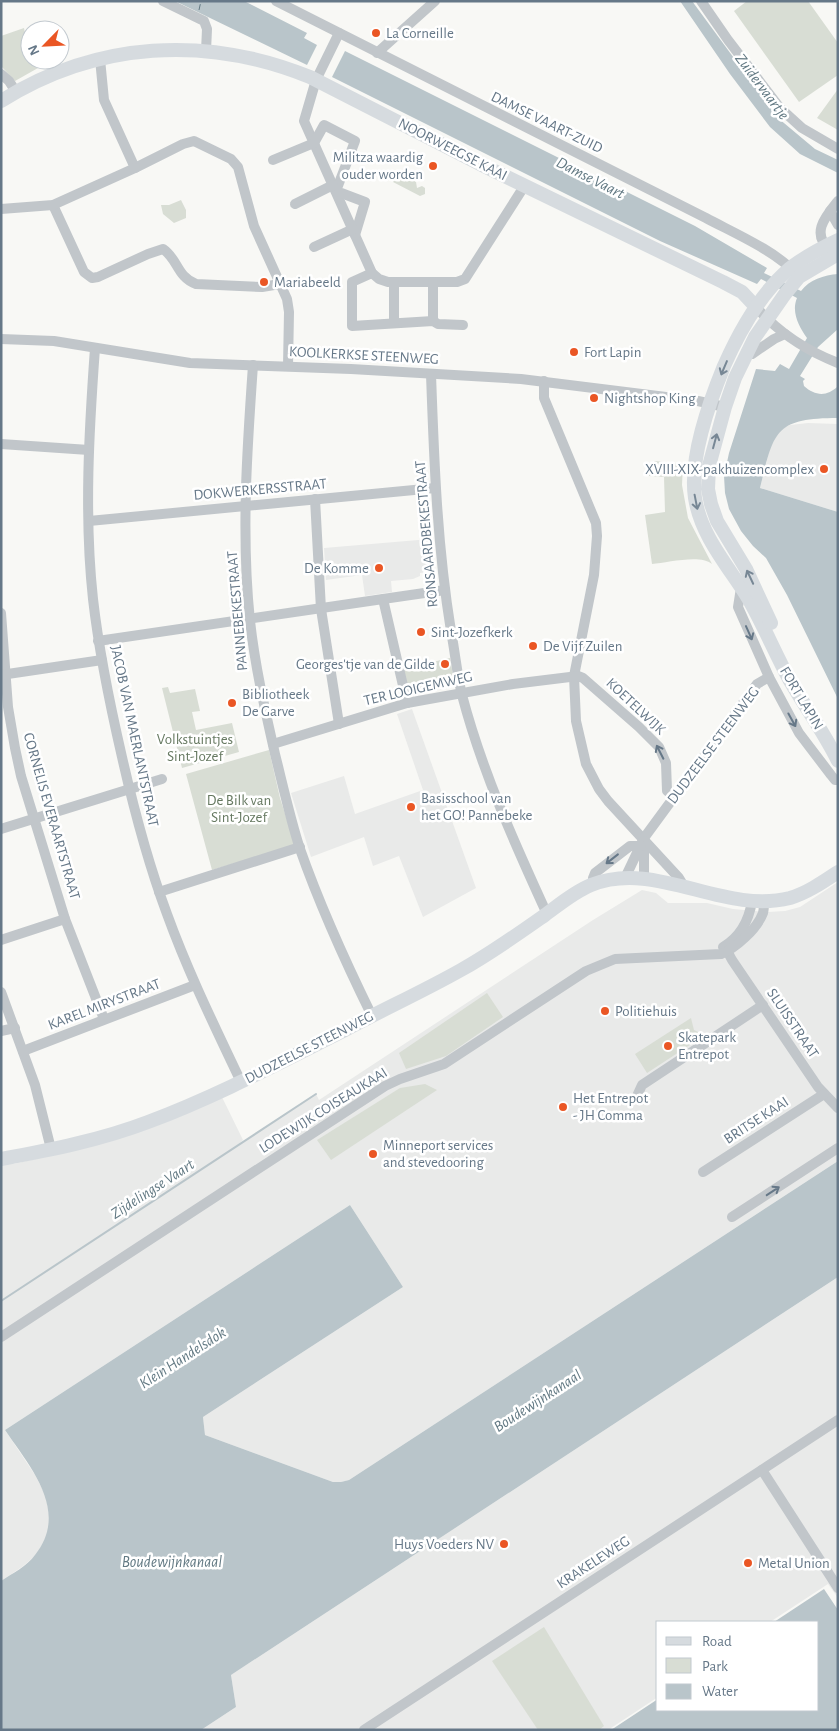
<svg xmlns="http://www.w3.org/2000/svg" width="839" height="1731" font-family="'Alegreya Sans',sans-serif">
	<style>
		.built { fill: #e9eae9 }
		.green { fill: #d8ddd4 }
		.water { fill: #b9c5ca }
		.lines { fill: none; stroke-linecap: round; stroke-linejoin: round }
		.stream { stroke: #b9c5ca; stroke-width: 2 }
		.ferry { stroke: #627983; stroke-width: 1; stroke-dasharray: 6 5; stroke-linecap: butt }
		.minor { stroke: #c1c6ca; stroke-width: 10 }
		.major { stroke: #d6dbdf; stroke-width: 14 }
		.oneway { stroke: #778795 }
		.oneway2 { stroke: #667888 }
		.poi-dot { fill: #ea5624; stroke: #fff; stroke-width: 2 }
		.labels { text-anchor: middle; stroke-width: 5; stroke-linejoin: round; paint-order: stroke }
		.poi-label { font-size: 15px; fill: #667888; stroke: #fff; text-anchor: start }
		.street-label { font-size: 15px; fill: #667888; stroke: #fff }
		.park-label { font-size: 15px; fill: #667961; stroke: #fff }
		.water-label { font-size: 16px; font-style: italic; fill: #627983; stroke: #fff }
	</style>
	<rect width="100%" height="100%" fill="#f8f8f5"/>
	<g class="built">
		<polygon points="808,423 838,424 838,512 760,488 770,448 776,435 783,428 790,425"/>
		<polygon points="430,539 434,576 428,577 427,572 420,573 420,576 413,579 391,581 392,592 365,596 362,575 326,580 324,548"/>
		<polygon points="412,709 476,888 423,917 399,856 373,866 364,837 311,857 291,793 344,776 355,814 423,790 397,714"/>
		<polygon points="838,882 838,1161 349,1480 341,1482 333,1482 205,1435 203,1417 403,1287 350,1205 5,1430 35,1475 45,1494 49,1512 49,1527 44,1542 35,1556 22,1567 1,1581 1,1164 14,1164 39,1158 220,1093 243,1140 237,1146 316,1094 319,1100 593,920 642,890 656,893 668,903 707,903 733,909 768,912 785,911 800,907"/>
		<polygon points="838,1277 838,1598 828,1584 770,1622 658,1622 658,1697 608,1730 201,1730 236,1707 231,1675"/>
	</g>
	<g class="green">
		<polygon points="747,1 808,1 838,43 838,75 799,102 734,11"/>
		<polygon points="24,28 30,60 33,60 38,68 15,81 1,66 1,36"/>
		<polygon points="838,89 838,130 817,118"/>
		<polygon points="399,173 416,182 417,188 422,186 425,188 425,194 420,196 393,182 397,174"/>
		<polygon points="181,200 186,210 186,218 174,223 163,214 161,205 169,205"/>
		<path d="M 655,461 L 683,464 L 682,485 L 688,518 L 712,564 C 700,554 667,563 652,564 L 645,515 L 665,512 L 664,477 L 649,476 L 649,466 Z"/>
		<polygon points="450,658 455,686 409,696 402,669"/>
		<polygon points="168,687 170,693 195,689 200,711 192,712 196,730 232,723 239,752 182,768 162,688"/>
		<polygon points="269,750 280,798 295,845 212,870 186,774"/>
		<polygon points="487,993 503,1017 446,1056 406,1069 399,1053"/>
		<polygon points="691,1018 694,1030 702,1034 702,1037 647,1073 635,1054"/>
		<polygon points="425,1084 437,1090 331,1160 317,1140 400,1088"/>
		<polygon points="544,1627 604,1726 599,1730 538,1730 492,1661"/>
	</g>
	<g class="water">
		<polygon points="175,1 244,1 307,33 304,38 317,45 307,65"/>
		<polygon points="680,1 692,1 778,118 815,149 838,160 838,173 800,154 770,127 730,74"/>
		<path d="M 345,51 L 695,226 L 767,268 L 764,273 L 801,291 C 809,280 824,275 838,274 L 838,329 L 818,347 L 800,376 L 805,379 L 803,381 L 804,386 C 815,396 827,397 838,386 L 838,418 C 774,418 774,432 760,488 L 838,512 L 838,699 L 787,595 L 766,558 L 753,546 L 741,531 L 729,509 L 725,493 L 724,476 L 729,453 L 756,369 L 775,371 L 780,364 L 789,369 L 807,338 C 799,327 791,312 797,298 L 761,279 L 757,284 L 660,241 L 332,77 Z"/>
		<path d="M 838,1161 L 838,1277 L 231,1675 L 236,1707 L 201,1730 L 1,1730 L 1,1581 C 13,1573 27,1566 35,1555 C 70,1511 30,1467 5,1430 L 350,1205 L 403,1287 L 203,1417 L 205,1435 L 333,1482 L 341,1482 L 349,1480 Z"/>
		<polygon points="824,1589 838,1610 838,1730 611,1730 658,1699 658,1710 818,1710 818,1622 774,1622"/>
	</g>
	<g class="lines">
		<polyline class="stream" points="1,1301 316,1094"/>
		<polyline class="ferry" points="199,10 201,1"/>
		<g class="minor">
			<polyline points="163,1 204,21 207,29 206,51"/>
			<path d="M 276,1 L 706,218 C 732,232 776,251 795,273"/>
			<polyline points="701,1 728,40 780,108 802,128 838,149"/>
			<polyline points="339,33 316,80 304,121 372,273 379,279 388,282 457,282 465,279 525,185"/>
			<polyline points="377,53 435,1"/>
			<polyline points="100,59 104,100 135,168 183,144 194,141 231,159 238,167 254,226 287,299 289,312 288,366"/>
			<polyline points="1,74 9,81 16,92"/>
			<polyline points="273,160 314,143 324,125 355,141 336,191 365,202 355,235"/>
			<polyline points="295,204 333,185"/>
			<path d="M 53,205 L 84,272 L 92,278 L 98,277 L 148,254 L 163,249 C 178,259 177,277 196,284 L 262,287 L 280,284"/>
			<polyline points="1,209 53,205 135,168"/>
			<polyline points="830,211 838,225"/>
			<polyline points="314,247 353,229"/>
			<path d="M 831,251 C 810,234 825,217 838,201"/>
			<polyline points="372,273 352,282 352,326 433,321 438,324 463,325"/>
			<polyline points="394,282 394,323"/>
			<polyline points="433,282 433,321"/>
			<path d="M 756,307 C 778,332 807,351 838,363"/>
			<polyline points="1,339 54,341 190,363 351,369 521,379 698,401 725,407"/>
			<path d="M 95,348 C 89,431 84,516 93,599 C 99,652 110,705 122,757 C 134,810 148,863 167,914 C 188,972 215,1027 241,1082"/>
			<polyline points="746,352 752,354 774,339 785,334"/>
			<path d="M 253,365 C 247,450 241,535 250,621 C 255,666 265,710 275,754 C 283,786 290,818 300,849 C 320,906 345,961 372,1016"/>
			<path d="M 431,374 C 434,460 437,545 451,631 C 455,652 457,674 462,695 C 482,771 514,842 547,914"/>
			<polyline points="544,381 544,398 596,523 597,536 594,575 574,676 576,721 586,764 599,789 608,801 679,878 685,888"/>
			<polyline points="1,444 89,450"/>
			<polyline points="315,499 321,609 339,724"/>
			<polyline points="89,521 435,488"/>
			<polyline points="741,588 738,607 769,677 799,733 831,775 835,780 838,780"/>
			<polyline points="1,613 8,707 15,748 21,776 65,919 104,1019"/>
			<polyline points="98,641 383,599"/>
			<polyline points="1,675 102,660"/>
			<polyline points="407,703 383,599 445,590"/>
			<polyline points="273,744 407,703 513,684 578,676 583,678 639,727 659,747 666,763 667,791 674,796"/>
			<polyline points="1,829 162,779"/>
			<polyline points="625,878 644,838 757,684 769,677"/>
			<polyline points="644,879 644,841"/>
			<polyline points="594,884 593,878 595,873 630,846 641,846"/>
			<polyline points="159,892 300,847"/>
			<polyline points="1,940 65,919"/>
			<path d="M 723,947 C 740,937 749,920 752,901"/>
			<polyline points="725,947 732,960 818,1087 838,1108"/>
			<polyline points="1,992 35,1085 51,1149"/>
			<polyline points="1,1031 15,1028"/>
			<polyline points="23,1051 195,985"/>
			<polyline points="637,1096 642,1085 763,1005"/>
			<polyline points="703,1172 824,1094"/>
			<polyline points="732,1217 838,1148"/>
			<path d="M 1,1337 L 385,1086 L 400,1079 L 444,1064 L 586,971 L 615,959 L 721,954 C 736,948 757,929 763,913 C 764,909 764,905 764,901"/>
			<polyline points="762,1470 838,1588"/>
			<polyline points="364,1730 838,1420"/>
		</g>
		<g class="major">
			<path d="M 1,101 C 97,41 206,35 310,77 L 484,166 L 723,282 L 742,292 L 756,307"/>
			<path d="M 838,240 C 821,248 804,257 789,269 C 760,294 739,332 724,366 C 709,403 689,458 695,498 C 701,536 728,566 748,598 C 763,624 775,653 789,679 C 805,707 824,732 838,761"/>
			<polyline points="771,623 746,569 717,521 711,504 708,489 709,466 725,407 735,378 755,337 785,294 799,277 838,254"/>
			<path d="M 1,1159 C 50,1150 101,1140 148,1122 C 215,1097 279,1063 343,1031 C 382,1010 422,992 461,970 C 490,954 518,934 545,915 C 560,904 574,892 591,885 C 656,859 723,915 790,898 C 807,893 823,882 838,872"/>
		</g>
	</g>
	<defs><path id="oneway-shaft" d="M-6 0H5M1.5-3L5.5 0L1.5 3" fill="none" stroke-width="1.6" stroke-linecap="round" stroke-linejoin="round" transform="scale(1.25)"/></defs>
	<g class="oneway">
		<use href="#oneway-shaft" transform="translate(724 368) rotate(113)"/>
		<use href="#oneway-shaft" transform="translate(715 441) rotate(-75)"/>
		<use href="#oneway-shaft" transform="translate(696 502) rotate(79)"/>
		<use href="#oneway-shaft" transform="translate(750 577) rotate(-115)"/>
	</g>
	<g class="oneway2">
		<use href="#oneway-shaft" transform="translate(749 633) rotate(66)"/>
		<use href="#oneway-shaft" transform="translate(792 720) rotate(61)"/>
		<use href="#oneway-shaft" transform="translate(660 752) rotate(-117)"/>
		<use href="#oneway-shaft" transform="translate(612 859) rotate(142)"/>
		<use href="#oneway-shaft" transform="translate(773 1191) rotate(-33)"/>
	</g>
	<g class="poi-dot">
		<circle cx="376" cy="33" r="5"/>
		<circle cx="433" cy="166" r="5"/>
		<circle cx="264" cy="282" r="5"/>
		<circle cx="574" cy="352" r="5"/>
		<circle cx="594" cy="398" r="5"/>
		<circle cx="824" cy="469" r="5"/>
		<circle cx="379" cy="568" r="5"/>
		<circle cx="421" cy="632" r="5"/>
		<circle cx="533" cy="646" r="5"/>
		<circle cx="445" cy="664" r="5"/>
		<circle cx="232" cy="703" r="5"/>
		<circle cx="411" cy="807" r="5"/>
		<circle cx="605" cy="1011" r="5"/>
		<circle cx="668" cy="1046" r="5"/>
		<circle cx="563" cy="1107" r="5"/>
		<circle cx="373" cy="1154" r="5"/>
		<circle cx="504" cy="1544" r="5"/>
		<circle cx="748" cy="1563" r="5"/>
	</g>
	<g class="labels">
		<g class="poi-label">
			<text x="386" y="38">La Corneille</text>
			<text x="423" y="162" text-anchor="end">Militza waardig<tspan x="423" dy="17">ouder worden</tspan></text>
			<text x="274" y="287">Mariabeeld</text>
			<text x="584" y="357">Fort Lapin</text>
			<text x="604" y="403">Nightshop King</text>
			<text x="814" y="474" text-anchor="end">XVIII-XIX-pakhuizencomplex</text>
			<text x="369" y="573" text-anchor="end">De Komme</text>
			<text x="431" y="637">Sint-Jozefkerk</text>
			<text x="543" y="651">De Vijf Zuilen</text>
			<text x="435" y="669" text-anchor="end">Georges'tje van de Gilde</text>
			<text x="242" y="699">Bibliotheek<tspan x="242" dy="17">De Garve</tspan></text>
			<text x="421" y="803">Basisschool van<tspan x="421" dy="17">het GO! Pannebeke</tspan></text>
			<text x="615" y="1016">Politiehuis</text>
			<text x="678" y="1042">Skatepark<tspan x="678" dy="17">Entrepot</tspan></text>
			<text x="573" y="1103">Het Entrepot<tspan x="573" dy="17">- JH Comma</tspan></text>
			<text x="383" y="1150">Minneport services<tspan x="383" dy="17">and stevedooring</tspan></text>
			<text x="494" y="1549" text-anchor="end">Huys Voeders NV</text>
			<text x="758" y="1568">Metal Union</text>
		</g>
		<g class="street-label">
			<text transform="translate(547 122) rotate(26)" y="5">DAMSE VAART-ZUID</text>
			<text transform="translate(453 149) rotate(27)" y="5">NOORWEEGSE KAAI</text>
			<text transform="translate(364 355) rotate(3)" y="5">KOOLKERKSE STEENWEG</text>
			<text transform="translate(260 489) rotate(-5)" y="5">DOKWERKERSSTRAAT</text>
			<text transform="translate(426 534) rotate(-95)" y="5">RONSAARDBEKESTRAAT</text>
			<text transform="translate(237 611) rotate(-95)" y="5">PANNEBEKESTRAAT</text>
			<text transform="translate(418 688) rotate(-13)" y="5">TER LOOIGEMWEG</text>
			<text transform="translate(802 698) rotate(59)" y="5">FORT LAPIN</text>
			<text transform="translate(636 706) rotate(43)" y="5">KOETELWIJK</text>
			<text transform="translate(135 736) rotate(78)" y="5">JACOB VAN MAERLANTSTRAAT</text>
			<text transform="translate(713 745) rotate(-53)" y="5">DUDZEELSE STEENWEG</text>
			<text transform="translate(52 816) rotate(74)" y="5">CORNELIS EVERAARTSTRAAT</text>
			<text transform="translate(104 1004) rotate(-21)" y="5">KAREL MIRYSTRAAT</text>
			<text transform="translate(793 1023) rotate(56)" y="5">SLUISSTRAAT</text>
			<text transform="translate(309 1047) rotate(-27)" y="5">DUDZEELSE STEENWEG</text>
			<text transform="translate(323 1110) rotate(-32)" y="5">LODEWIJK COISEAUKAAI</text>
			<text transform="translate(756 1120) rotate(-33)" y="5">BRITSE KAAI</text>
			<text transform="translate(593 1562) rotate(-33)" y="5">KRAKELEWEG</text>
		</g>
		<g class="park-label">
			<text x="195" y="744">Volkstuintjes<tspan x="195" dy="17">Sint-Jozef</tspan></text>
			<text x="239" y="805">De Bilk van<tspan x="239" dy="17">Sint-Jozef</tspan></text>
		</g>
		<g class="water-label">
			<text transform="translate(763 86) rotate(53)" y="6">Zuidervaartje</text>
			<text transform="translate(591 177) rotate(27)" y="6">Damse Vaart</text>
			<text transform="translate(152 1188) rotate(-33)" y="6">Zijdelingse Vaart</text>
			<text transform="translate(182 1357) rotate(-33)" y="6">Klein Handelsdok</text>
			<text transform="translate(537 1400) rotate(-33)" y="6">Boudewijnkanaal</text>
			<text x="172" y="1567">Boudewijnkanaal</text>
		</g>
	</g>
	<rect width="839" height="1731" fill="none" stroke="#667888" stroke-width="5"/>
	<rect x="656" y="1621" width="162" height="90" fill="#ffffff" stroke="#c2c9cf"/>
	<rect x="666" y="1637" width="25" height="8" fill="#d6dbdf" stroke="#c2c9cf"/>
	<text x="702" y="1646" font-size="15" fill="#667888">Road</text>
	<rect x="666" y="1658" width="25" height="15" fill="#d8ddd4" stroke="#c2c9cf"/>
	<text x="702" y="1671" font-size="15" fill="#667888">Park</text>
	<rect x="666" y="1684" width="25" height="15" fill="#b9c5ca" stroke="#c2c9cf"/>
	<text x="702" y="1696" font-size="15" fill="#667888">Water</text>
	<g transform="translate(45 45) rotate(246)"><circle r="24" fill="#ffffff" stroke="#c2c9cf"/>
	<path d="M0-4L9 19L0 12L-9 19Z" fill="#ea5624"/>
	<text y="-8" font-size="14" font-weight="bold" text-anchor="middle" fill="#667888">N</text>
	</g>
</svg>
